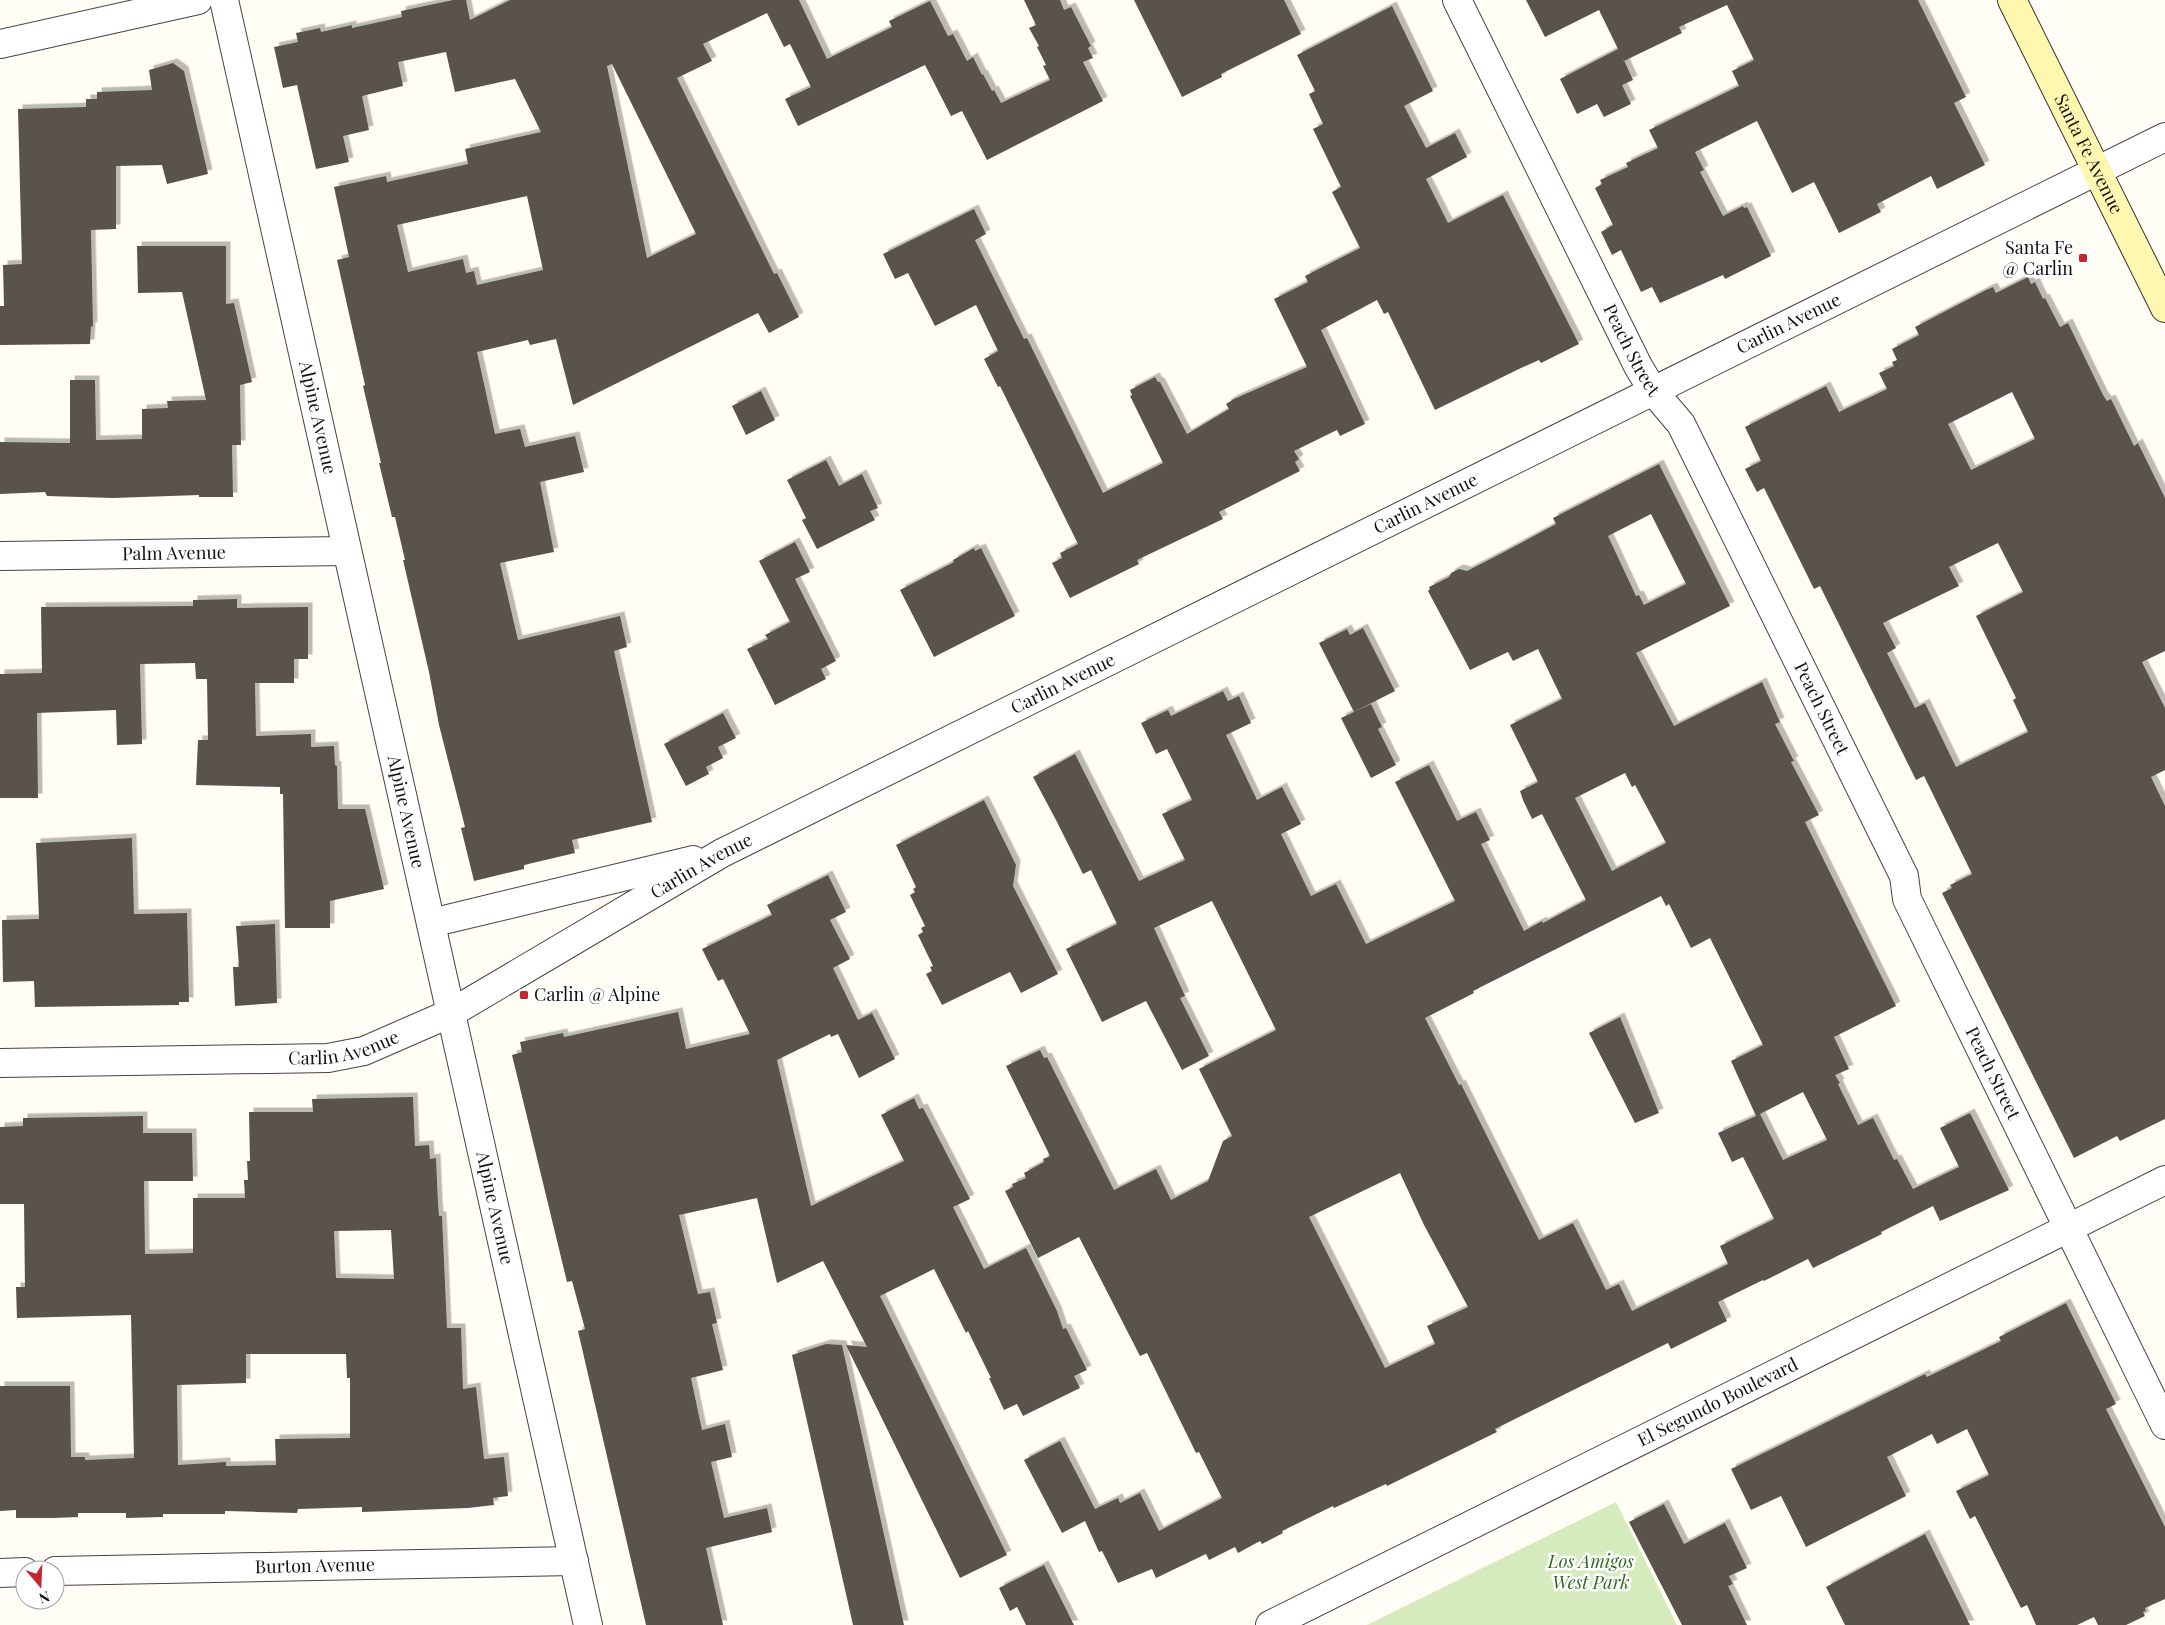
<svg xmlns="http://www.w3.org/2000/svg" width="2165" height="1625" font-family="'Playfair Display',serif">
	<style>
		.green { fill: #d5ebbd }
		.building { fill: #5a524d; fill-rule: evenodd; filter: url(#shadow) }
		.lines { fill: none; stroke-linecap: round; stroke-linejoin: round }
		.minor-casing { stroke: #444; stroke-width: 30 }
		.tertiary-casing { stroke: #444; stroke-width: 30 }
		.secondary-casing { stroke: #333; stroke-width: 30 }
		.minor { stroke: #fff; stroke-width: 28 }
		.tertiary { stroke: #fff; stroke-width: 28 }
		.secondary { stroke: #fff6b0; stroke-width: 28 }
		.poi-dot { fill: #c4262e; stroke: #fff; stroke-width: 2 }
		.labels { text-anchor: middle; stroke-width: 5; stroke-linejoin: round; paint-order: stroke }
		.street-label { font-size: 18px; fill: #111; stroke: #fff }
		.poi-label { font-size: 18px; fill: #111; stroke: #fff; text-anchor: end }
		.park-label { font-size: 18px; font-style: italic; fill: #2f6b1f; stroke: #fff }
	</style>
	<defs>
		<filter id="shadow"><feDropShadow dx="4.5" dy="-4.5" stdDeviation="0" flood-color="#0004"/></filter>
	</defs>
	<rect width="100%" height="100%" fill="#fffdf5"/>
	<polygon class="green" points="1616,1502 1677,1625 1367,1625"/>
	<g class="building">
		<path d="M 453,0 L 466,0 L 470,20 L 510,0 L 799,0 L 827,59 L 892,27 L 889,21 L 930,1 L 948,36 L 953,34 L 967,61 L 973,57 L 982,75 L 983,74 L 992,91 L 994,90 L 1001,103 L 1050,80 L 1043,66 L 1046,65 L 1037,47 L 1039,46 L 1029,28 L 1036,25 L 1024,0 L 1060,0 L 1064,10 L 1071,7 L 1091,46 L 1088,48 L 1093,58 L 1083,62 L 1103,101 L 987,160 L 962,111 L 951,116 L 925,65 L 798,126 L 785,99 L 811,87 L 790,44 L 784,47 L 767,13 L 703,44 L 712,61 L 677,78 L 774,274 L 777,273 L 799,317 L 769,333 L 758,313 L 573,405 L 556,339 L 530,345 L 528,340 L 477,352 L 495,434 L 520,429 L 525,447 L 575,436 L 584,472 L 540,482 L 554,552 L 500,563 L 518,640 L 620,616 L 627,647 L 614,651 L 652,822 L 572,840 L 575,853 L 524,865 L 524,869 L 474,881 L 461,828 L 465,827 L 439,725 L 429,672 L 403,560 L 405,560 L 395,517 L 392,517 L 379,463 L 381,463 L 363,386 L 365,385 L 337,260 L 349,257 L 334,187 L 386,176 L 387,182 L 468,164 L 465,149 L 541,132 L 515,79 L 455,92 L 446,52 L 398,62 L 403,86 L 362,96 L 369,130 L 343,136 L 349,162 L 316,169 L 297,85 L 283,88 L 274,47 L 298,42 L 296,33 L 320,28 L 321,32 L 352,25 L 352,28 L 402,17 L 401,11 ZM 612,64 L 696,234 L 647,258 L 607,66 ZM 527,196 L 543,270 L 477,285 L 474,271 L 466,273 L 463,259 L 408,272 L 397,225 Z"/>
		<polygon points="1134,0 1284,0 1301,34 1221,74 1222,77 1182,97"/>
		<polygon points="1526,0 1918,0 1966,97 1954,103 1985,165 1937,189 1931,176 1877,204 1881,212 1839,233 1814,182 1792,193 1757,121 1695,152 1704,170 1700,172 1723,216 1743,206 1744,208 1747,207 1771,256 1725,279 1723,275 1660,303 1652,287 1641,292 1621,250 1612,255 1601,232 1613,225 1595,188 1602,184 1600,180 1628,167 1626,163 1658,148 1649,130 1739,86 1732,71 1754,60 1727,5 1679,27 1682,33 1624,61 1623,58 1633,80 1622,85 1631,104 1604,117 1597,104 1577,114 1560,79 1618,49 1599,10 1545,37"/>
		<polygon points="1392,6 1433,91 1404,106 1426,148 1455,133 1467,157 1426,179 1448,223 1503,195 1579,344 1541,363 1539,360 1521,368 1435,410 1388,312 1384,314 1377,300 1321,330 1365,424 1340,436 1337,430 1294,451 1299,459 1295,462 1300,471 1219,512 1223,519 1137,560 1139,564 1070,598 1052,563 1062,558 1060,553 1078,544 1000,386 998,387 984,359 998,351 976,305 935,326 908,273 895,279 883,254 974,209 986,234 975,240 1024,339 1027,338 1103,493 1163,463 1130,396 1132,395 1130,390 1155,377 1158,382 1160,382 1187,434 1229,409 1226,404 1234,399 1307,367 1274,299 1308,282 1305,276 1360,248 1332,192 1341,187 1313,129 1323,124 1309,94 1315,91 1297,55"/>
		<polygon points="173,63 184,71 208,174 167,184 162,165 116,166 116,229 91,230 93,327 91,326 90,344 0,345 0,306 4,306 3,265 22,264 18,109 86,107 86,99 97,99 97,92 152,90 149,70"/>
		<polygon points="137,246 226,246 226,304 234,303 252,382 240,385 241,445 232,445 233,497 199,497 199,495 113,498 47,496 45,492 0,494 0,442 70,443 70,380 95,380 96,440 142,439 142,409 168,408 167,401 206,400 182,292 138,293"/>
		<path d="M 2028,277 L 2031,284 L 2035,282 L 2043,299 L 2045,298 L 2060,327 L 2068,323 L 2103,395 L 2107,401 L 2111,399 L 2134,446 L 2138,443 L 2165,498 L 2165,651 L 2142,662 L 2165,708 L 2165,770 L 2151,777 L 2165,806 L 2165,1119 L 2120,1141 L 2117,1136 L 2074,1158 L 1942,893 L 1952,888 L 1950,885 L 1972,874 L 1924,776 L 1916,780 L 1820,586 L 1814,589 L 1764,488 L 1757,492 L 1745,469 L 1761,461 L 1745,427 L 1826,386 L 1839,412 L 1887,389 L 1879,373 L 1894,366 L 1892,362 L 1897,360 L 1892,349 L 1919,335 L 1915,327 L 1986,290 L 1993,287 L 1996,293 ZM 2012,392 L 2035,439 L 1971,470 L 1948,424 ZM 1998,543 L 2023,592 L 1976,616 L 2016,698 L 2013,700 L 2028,732 L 1956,767 L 1925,703 L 1915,708 L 1887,653 L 1896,648 L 1883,623 L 1959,586 L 1949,567 Z"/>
		<polygon points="761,391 775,420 746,435 732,406"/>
		<polygon points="826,460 839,486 862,474 878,508 870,511 875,520 817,549 802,520 806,518 787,480"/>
		<path d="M 1659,464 L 1730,606 L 1636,653 L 1674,726 L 1762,682 L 1780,722 L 1775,724 L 1794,761 L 1791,762 L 1819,815 L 1805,822 L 1896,1006 L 1834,1037 L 1849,1069 L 1835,1075 L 1840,1083 L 1838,1084 L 1858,1125 L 1873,1118 L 1894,1160 L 1897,1159 L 1913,1189 L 1959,1167 L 1940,1128 L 1970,1113 L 2009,1190 L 1940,1221 L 1933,1206 L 1881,1232 L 1882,1234 L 1813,1268 L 1808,1259 L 1764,1281 L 1763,1280 L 1718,1302 L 1727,1321 L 1671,1349 L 1668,1343 L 1495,1429 L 1497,1432 L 1387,1486 L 1386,1484 L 1334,1508 L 1333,1506 L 1282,1531 L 1283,1533 L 1262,1544 L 1260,1541 L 1238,1553 L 1235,1547 L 1209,1560 L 1206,1554 L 1156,1578 L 1152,1569 L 1118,1583 L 1102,1551 L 1099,1552 L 1085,1521 L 1062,1533 L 1024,1460 L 1060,1441 L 1095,1509 L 1118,1498 L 1120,1503 L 1140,1493 L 1159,1531 L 1222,1498 L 1199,1452 L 1196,1453 L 1147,1353 L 1140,1356 L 1079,1237 L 1038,1258 L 1005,1191 L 1013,1187 L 1012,1184 L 1026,1178 L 1024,1173 L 1044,1162 L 1043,1159 L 1050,1156 L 1006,1066 L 1040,1050 L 1044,1058 L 1047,1057 L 1114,1190 L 1156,1169 L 1171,1200 L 1208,1181 L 1223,1141 L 1232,1136 L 1199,1069 L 1276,1030 L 1212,901 L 1154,928 L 1185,996 L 1180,998 L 1209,1056 L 1182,1070 L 1146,1001 L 1102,1022 L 1066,949 L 1117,924 L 1091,870 L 1083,874 L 1056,820 L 1033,777 L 1075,754 L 1139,881 L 1185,860 L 1162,814 L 1192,800 L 1167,749 L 1156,754 L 1141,723 L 1168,710 L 1171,716 L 1223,691 L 1228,701 L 1239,696 L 1251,723 L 1226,735 L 1257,800 L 1282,787 L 1301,824 L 1281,834 L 1311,896 L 1336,884 L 1366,944 L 1455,901 L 1395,782 L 1429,765 L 1457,821 L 1476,812 L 1490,840 L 1481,844 L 1524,931 L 1542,921 L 1543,923 L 1586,900 L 1542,814 L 1532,819 L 1523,800 L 1520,791 L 1538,782 L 1510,725 L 1562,699 L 1538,649 L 1513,661 L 1508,652 L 1470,670 L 1428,591 L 1430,589 L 1429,587 L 1449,577 L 1451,573 L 1459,569 L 1467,571 L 1504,552 L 1556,524 L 1553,518 ZM 1651,514 L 1686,584 L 1644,605 L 1639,595 L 1636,596 L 1608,536 ZM 1625,773 L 1632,787 L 1635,785 L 1666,843 L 1612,871 L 1575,798 ZM 1661,896 L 1666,906 L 1669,904 L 1691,948 L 1710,938 L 1763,1045 L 1731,1061 L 1756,1116 L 1718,1133 L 1732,1162 L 1743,1157 L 1774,1219 L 1720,1246 L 1728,1264 L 1632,1311 L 1619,1284 L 1606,1290 L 1573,1223 L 1539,1240 L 1461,1084 L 1459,1085 L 1425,1018 L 1474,993 L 1473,991 ZM 1803,1092 L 1827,1140 L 1783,1160 L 1760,1114 ZM 1400,1173 L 1424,1225 L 1468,1307 L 1427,1326 L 1435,1344 L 1385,1368 L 1309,1217 Z"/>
		<polygon points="795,542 810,572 795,579 836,661 821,669 826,679 775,705 747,649 768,639 765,635 790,622 759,561"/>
		<polygon points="974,548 975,551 981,548 1015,616 934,657 900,590 954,562 953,560"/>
		<polygon points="237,599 237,608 308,607 308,659 294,659 294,683 255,683 256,736 311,734 311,747 334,746 335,765 337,766 338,809 365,809 384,889 330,901 330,928 285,928 283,794 280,794 280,787 196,785 198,740 208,740 207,679 196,679 195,663 140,664 142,744 117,745 116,710 37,713 38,798 0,798 0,674 42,673 41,607 193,606 193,600"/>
		<polygon points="1363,628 1395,691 1354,712 1319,643 1347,629 1350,635"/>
		<polygon points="1371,704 1382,727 1378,729 1396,765 1371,778 1341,718"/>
		<polygon points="723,713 736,738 718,747 723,758 706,767 709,774 686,786 664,744"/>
		<polygon points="984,800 1016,865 1013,886 1058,974 1021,993 1010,972 942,1005 926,974 932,971 930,967 933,966 918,935 923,932 921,928 925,926 910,895 915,892 913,889 916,887 896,845"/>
		<polygon points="132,838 134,914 187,913 189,1002 179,1002 179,1005 35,1007 34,981 3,982 2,920 39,919 36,843"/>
		<polygon points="828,875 846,912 830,920 850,959 833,968 858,1020 872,1013 895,1059 859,1078 838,1034 831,1037 830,1034 777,1060 811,1206 904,1161 881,1115 914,1098 919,1109 923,1108 970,1199 953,1207 984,1269 1026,1248 1057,1311 1063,1329 1066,1328 1087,1370 1074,1376 1080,1388 1023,1416 1017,1404 1004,1410 989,1378 991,1378 968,1331 966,1333 934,1269 880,1296 1007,1555 960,1578 846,1345 867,1347 823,1261 777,1283 757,1198 679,1215 698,1294 710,1292 717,1323 712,1324 723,1370 691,1378 702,1430 725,1424 732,1457 711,1462 724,1518 767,1508 772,1532 706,1548 723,1625 646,1625 578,1331 585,1329 572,1281 567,1282 512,1055 522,1052 520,1042 563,1033 564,1037 678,1012 686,1049 750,1034 723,979 718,981 702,949 772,915 767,905"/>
		<polygon points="275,924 277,1003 235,1006 233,967 239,967 236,926"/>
		<polygon points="1620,1017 1659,1113 1635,1123 1589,1033"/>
		<path d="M 413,1097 L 415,1146 L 429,1145 L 430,1159 L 436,1158 L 438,1203 L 439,1216 L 442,1216 L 447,1328 L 461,1328 L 463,1389 L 476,1387 L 484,1459 L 504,1457 L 508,1496 L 493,1498 L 494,1505 L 468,1508 L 362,1512 L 362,1507 L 298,1509 L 297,1513 L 225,1511 L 225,1514 L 163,1514 L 163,1517 L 126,1518 L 126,1513 L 78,1513 L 78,1517 L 53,1518 L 16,1518 L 16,1510 L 0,1511 L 0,1386 L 70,1386 L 71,1457 L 85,1457 L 85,1460 L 134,1458 L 131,1315 L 17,1318 L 16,1287 L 25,1287 L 24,1204 L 0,1204 L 0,1127 L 23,1126 L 23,1118 L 143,1116 L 143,1133 L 192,1133 L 193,1181 L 144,1181 L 145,1254 L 193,1253 L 193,1198 L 245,1198 L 244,1180 L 248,1180 L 247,1161 L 250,1161 L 249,1112 L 313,1112 L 312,1099 ZM 391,1230 L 394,1279 L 336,1278 L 334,1231 ZM 246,1354 L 346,1354 L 347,1378 L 350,1378 L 350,1438 L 275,1439 L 276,1465 L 226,1466 L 226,1462 L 178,1465 L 177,1385 L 246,1383 Z"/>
		<polygon points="2066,1303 2116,1404 2106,1409 2165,1527 2165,1599 2145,1608 2146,1611 2143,1612 2145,1616 2126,1625 2098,1625 2094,1617 2077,1625 2036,1625 2027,1605 2021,1608 1975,1516 1970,1519 1956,1491 1989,1475 1967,1429 1937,1444 1932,1434 1887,1457 1906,1496 1806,1547 1781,1496 1751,1510 1731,1469 1925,1374 1927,1377 2001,1341 1999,1337"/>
		<polygon points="826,1344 842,1345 904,1625 853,1625 792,1355"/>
		<polygon points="1664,1504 1684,1544 1725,1523 1747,1568 1729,1576 1733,1584 1728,1586 1747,1625 1682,1625 1629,1522"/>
		<polygon points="1925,1534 1970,1625 1845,1625 1826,1587"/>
		<polygon points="1044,1565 1074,1625 1026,1625 1017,1607 1010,1611 999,1588"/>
	</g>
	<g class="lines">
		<defs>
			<g id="minor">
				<path id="s1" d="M 1457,0 L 1638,366 L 1653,391 L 1681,424 L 1904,876 L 1907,899 L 2165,1425"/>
				<polyline points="0,44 198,0"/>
				<path id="s2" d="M 0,556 L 347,551"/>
				<polyline points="431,923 693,860"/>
				<path id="s3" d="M 0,1063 L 328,1058 L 364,1051 L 451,1013 L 722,853 L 2165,137"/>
				<path id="s4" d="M 55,1571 L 574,1561"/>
				<polyline points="0,1573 25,1572"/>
			</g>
			<g id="tertiary">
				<path id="s5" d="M 224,0 L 588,1625"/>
				<path id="s6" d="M 1270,1625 L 2165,1180"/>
			</g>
			<g id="secondary">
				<path id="s7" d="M 2012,0 L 2165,308"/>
			</g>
		</defs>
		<use href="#minor" class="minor-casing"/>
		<use href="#tertiary" class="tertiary-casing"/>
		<use href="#secondary" class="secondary-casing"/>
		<use href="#minor" class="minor"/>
		<use href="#tertiary" class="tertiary"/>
		<use href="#secondary" class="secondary"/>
	</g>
	<g class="poi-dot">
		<rect x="2078" y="253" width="10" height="10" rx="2.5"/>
		<rect x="519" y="990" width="10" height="10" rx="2.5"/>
	</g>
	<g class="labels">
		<g class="street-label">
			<text dy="6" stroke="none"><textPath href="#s7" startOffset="172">Santa Fe Avenue</textPath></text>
			<text dy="6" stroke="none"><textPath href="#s3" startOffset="1965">Carlin Avenue</textPath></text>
			<text dy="6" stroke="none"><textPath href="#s1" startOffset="391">Peach Street</textPath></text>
			<text dy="6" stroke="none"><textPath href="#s5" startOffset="428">Alpine Avenue</textPath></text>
			<text dy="6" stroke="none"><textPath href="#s3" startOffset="1560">Carlin Avenue</textPath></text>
			<text dy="6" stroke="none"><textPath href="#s2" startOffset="174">Palm Avenue</textPath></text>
			<text dy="6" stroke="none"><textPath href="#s3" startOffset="1155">Carlin Avenue</textPath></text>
			<text dy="6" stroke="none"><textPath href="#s1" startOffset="798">Peach Street</textPath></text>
			<text dy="6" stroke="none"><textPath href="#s5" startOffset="832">Alpine Avenue</textPath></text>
			<text dy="6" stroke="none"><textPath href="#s3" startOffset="750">Carlin Avenue</textPath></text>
			<text dy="6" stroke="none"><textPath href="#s3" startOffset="345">Carlin Avenue</textPath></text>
			<text dy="6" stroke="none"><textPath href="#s1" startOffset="1202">Peach Street</textPath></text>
			<text dy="6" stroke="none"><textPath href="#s5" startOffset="1238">Alpine Avenue</textPath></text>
			<text dy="6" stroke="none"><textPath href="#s6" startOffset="500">El Segundo Boulevard</textPath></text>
			<text dy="6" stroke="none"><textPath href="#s4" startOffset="260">Burton Avenue</textPath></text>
		</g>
		<g class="poi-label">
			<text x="2073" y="254">Santa Fe<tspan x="2073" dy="21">@ Carlin</tspan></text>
			<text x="534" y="1001" text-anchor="start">Carlin @ Alpine</text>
		</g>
		<g class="park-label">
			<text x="1591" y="1568">Los Amigos<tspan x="1591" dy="21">West Park</tspan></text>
		</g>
	</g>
	<g transform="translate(40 1585) rotate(161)"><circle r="24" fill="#ffffff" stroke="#a0a0a0"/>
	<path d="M0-4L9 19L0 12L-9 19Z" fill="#c4262e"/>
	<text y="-8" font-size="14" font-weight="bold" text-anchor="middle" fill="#111111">N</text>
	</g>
</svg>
